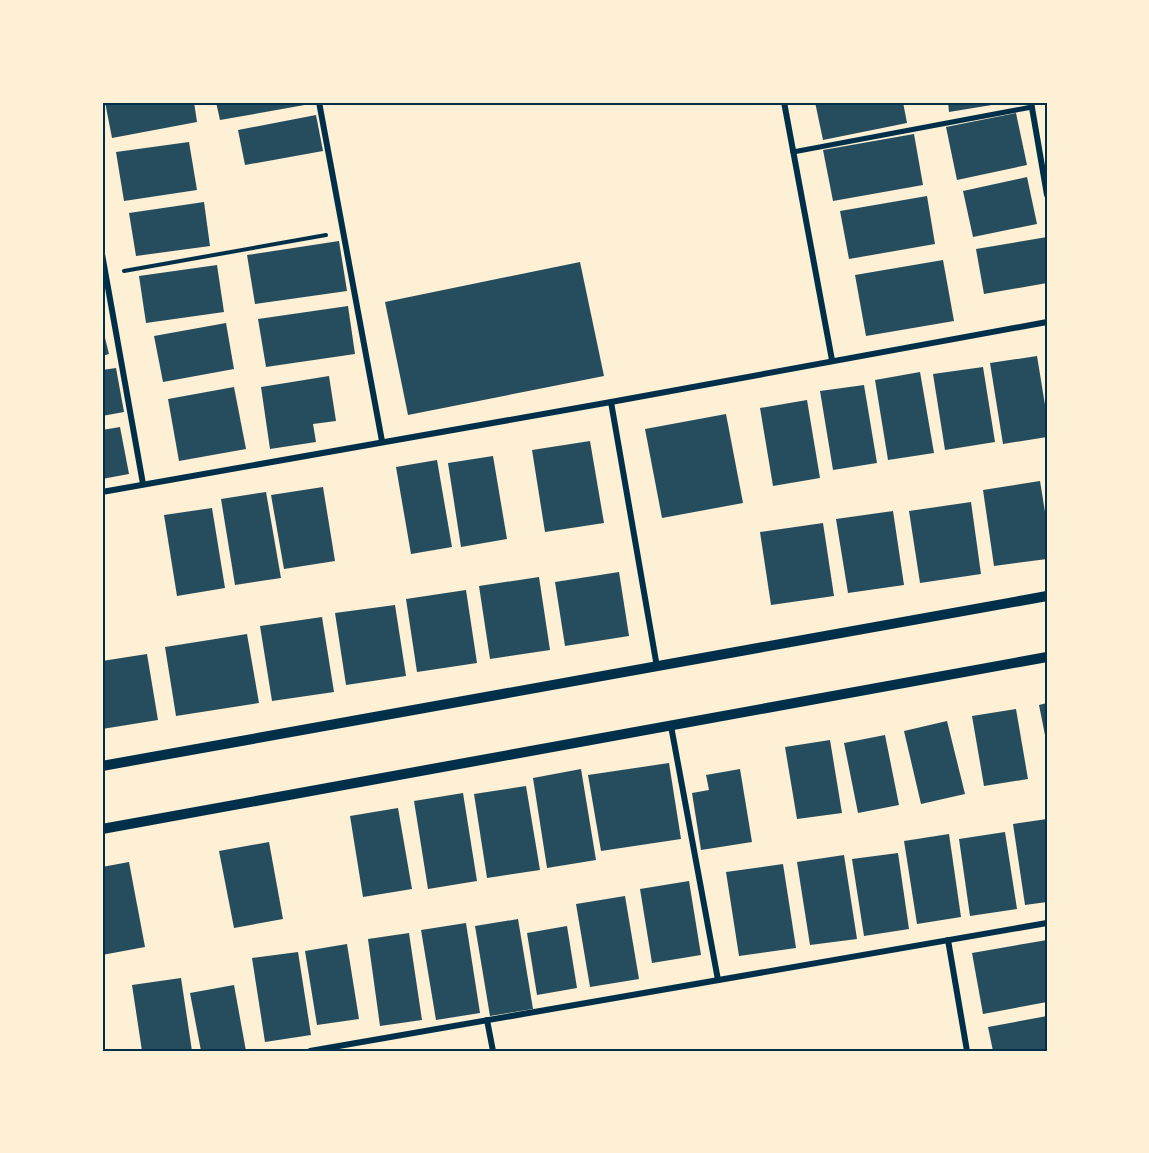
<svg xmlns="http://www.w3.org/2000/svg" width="1149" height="1153" font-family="Karla,sans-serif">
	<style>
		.building { fill: #264d5e }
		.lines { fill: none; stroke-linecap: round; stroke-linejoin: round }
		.path { stroke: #003049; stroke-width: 4 }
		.pedestrian { stroke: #003049; stroke-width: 5 }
		.minor { stroke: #003049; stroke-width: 6 }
		.tertiary { stroke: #003049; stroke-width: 10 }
		.neatline { fill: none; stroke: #003049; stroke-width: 2 }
	</style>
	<rect width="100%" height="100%" fill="#fdf0d5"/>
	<g class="building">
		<polygon points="105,102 194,102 197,122 112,138"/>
		<polygon points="216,102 315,102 316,103 220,120"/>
		<polygon points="815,102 903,102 907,123 823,140"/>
		<polygon points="948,102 1003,102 1004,103 949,112"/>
		<polygon points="1016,113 1027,165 957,180 946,127"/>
		<polygon points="316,115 323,151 245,165 238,130"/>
		<polygon points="914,134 923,185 833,201 823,150"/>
		<polygon points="189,142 197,190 124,201 116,152"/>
		<polygon points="1027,177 1037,224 973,237 963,191"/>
		<polygon points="927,196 935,244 849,259 840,211"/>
		<polygon points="204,202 210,246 136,256 129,213"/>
		<polygon points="1047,237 1047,283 984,294 976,249"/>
		<polygon points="339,241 347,291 255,304 247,255"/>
		<polygon points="943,260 954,321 866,336 855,275"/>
		<polygon points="580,262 604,376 408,415 385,302"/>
		<polygon points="217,265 224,312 146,323 139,276"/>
		<polygon points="348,306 355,354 266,367 258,319"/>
		<polygon points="226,323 234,369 163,382 154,336"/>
		<polygon points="102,326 109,354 102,356"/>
		<polygon points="1037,356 1047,417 1047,437 1003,444 990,363"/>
		<polygon points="983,367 995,442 945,450 933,374"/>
		<polygon points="116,368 124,412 102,416 102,370"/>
		<polygon points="920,372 934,453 888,460 875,380"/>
		<polygon points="329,376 336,421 313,424 316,442 270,449 261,387"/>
		<polygon points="864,385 877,463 833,470 820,391"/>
		<polygon points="234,387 246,449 179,461 168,399"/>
		<polygon points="807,400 820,478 773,486 760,408"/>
		<polygon points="726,414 743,503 662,518 645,429"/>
		<polygon points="120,427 129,474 102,479 102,430"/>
		<polygon points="590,441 604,523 545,532 532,450"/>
		<polygon points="493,456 507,539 461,547 448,463"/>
		<polygon points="437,460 452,547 411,554 396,467"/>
		<polygon points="1040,481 1047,524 1047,559 994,566 983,490"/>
		<polygon points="323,487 335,561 284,569 271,495"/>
		<polygon points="266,492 281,578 235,585 221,499"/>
		<polygon points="971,502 981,574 920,583 909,511"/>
		<polygon points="212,508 225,588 177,596 164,515"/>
		<polygon points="893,511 904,585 848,593 836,519"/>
		<polygon points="823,523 834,596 771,605 760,532"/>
		<polygon points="619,572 629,636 565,646 555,582"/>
		<polygon points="539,577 550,650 490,659 479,586"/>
		<polygon points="466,590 477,663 417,672 406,599"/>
		<polygon points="395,605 406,676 346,685 335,613"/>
		<polygon points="322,617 334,692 272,701 260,626"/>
		<polygon points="247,634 259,703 176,716 165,647"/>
		<polygon points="147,654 158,720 102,729 102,661"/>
		<polygon points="1047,703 1047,740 1046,740 1039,705"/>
		<polygon points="1016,709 1028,779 984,786 972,716"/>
		<polygon points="947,721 965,794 921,804 904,731"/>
		<polygon points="885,735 899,805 858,813 844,743"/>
		<polygon points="830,740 842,813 797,819 785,747"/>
		<polygon points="669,763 681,839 601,851 588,775"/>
		<polygon points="581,769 596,860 547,868 533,778"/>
		<polygon points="740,769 752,842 701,850 692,793 709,790 706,775"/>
		<polygon points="526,786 540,870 487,878 474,794"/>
		<polygon points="463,793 477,881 428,889 414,801"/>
		<polygon points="398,808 412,889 363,897 350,816"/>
		<polygon points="1047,819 1047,902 1025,905 1013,824"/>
		<polygon points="1005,832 1017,909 970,916 959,839"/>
		<polygon points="949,834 961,917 917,924 904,841"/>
		<polygon points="269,842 283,919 234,928 219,851"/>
		<polygon points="898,853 909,929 864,936 852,859"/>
		<polygon points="844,855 857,939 810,945 797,862"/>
		<polygon points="129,862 145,947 102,955 102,867"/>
		<polygon points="783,864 796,948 739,956 726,872"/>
		<polygon points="689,881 701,955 652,963 640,889"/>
		<polygon points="625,896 639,979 590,987 576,904"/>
		<polygon points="518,919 533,1009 490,1016 475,926"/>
		<polygon points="466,923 480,1013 436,1020 421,930"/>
		<polygon points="567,926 577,988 537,995 527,933"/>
		<polygon points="409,933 422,1020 380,1026 368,939"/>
		<polygon points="1047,940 1047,1002 983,1014 972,953"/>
		<polygon points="347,944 359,1019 317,1025 305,951"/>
		<polygon points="298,952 311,1035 265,1042 252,958"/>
		<polygon points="181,978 192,1051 142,1051 132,985"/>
		<polygon points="234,985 246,1051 201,1051 190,993"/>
		<polygon points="1047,1016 1047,1051 993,1051 988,1027"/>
	</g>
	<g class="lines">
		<polyline class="path" points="124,271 326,235"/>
		<polyline class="pedestrian" points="793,152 1032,107"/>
		<g class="minor">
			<polyline points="319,102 382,441"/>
			<polyline points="784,102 832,360"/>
			<polyline points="1031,102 1047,195"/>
			<polyline points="102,254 143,484"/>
			<polyline points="611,402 657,667"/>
			<polyline points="102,492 611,402 1047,322"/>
			<polyline points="671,726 718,980"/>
			<polyline points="948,940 967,1051"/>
			<polyline points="487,1020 493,1051"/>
			<polyline points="310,1051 1047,923"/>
		</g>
		<g class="tertiary">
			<polyline points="102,766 1047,596"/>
			<polyline points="102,829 1047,657"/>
		</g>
	</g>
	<rect width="1149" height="1153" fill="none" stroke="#fdf0d5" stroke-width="207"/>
	<rect x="104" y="104" width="942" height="946" class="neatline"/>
</svg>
